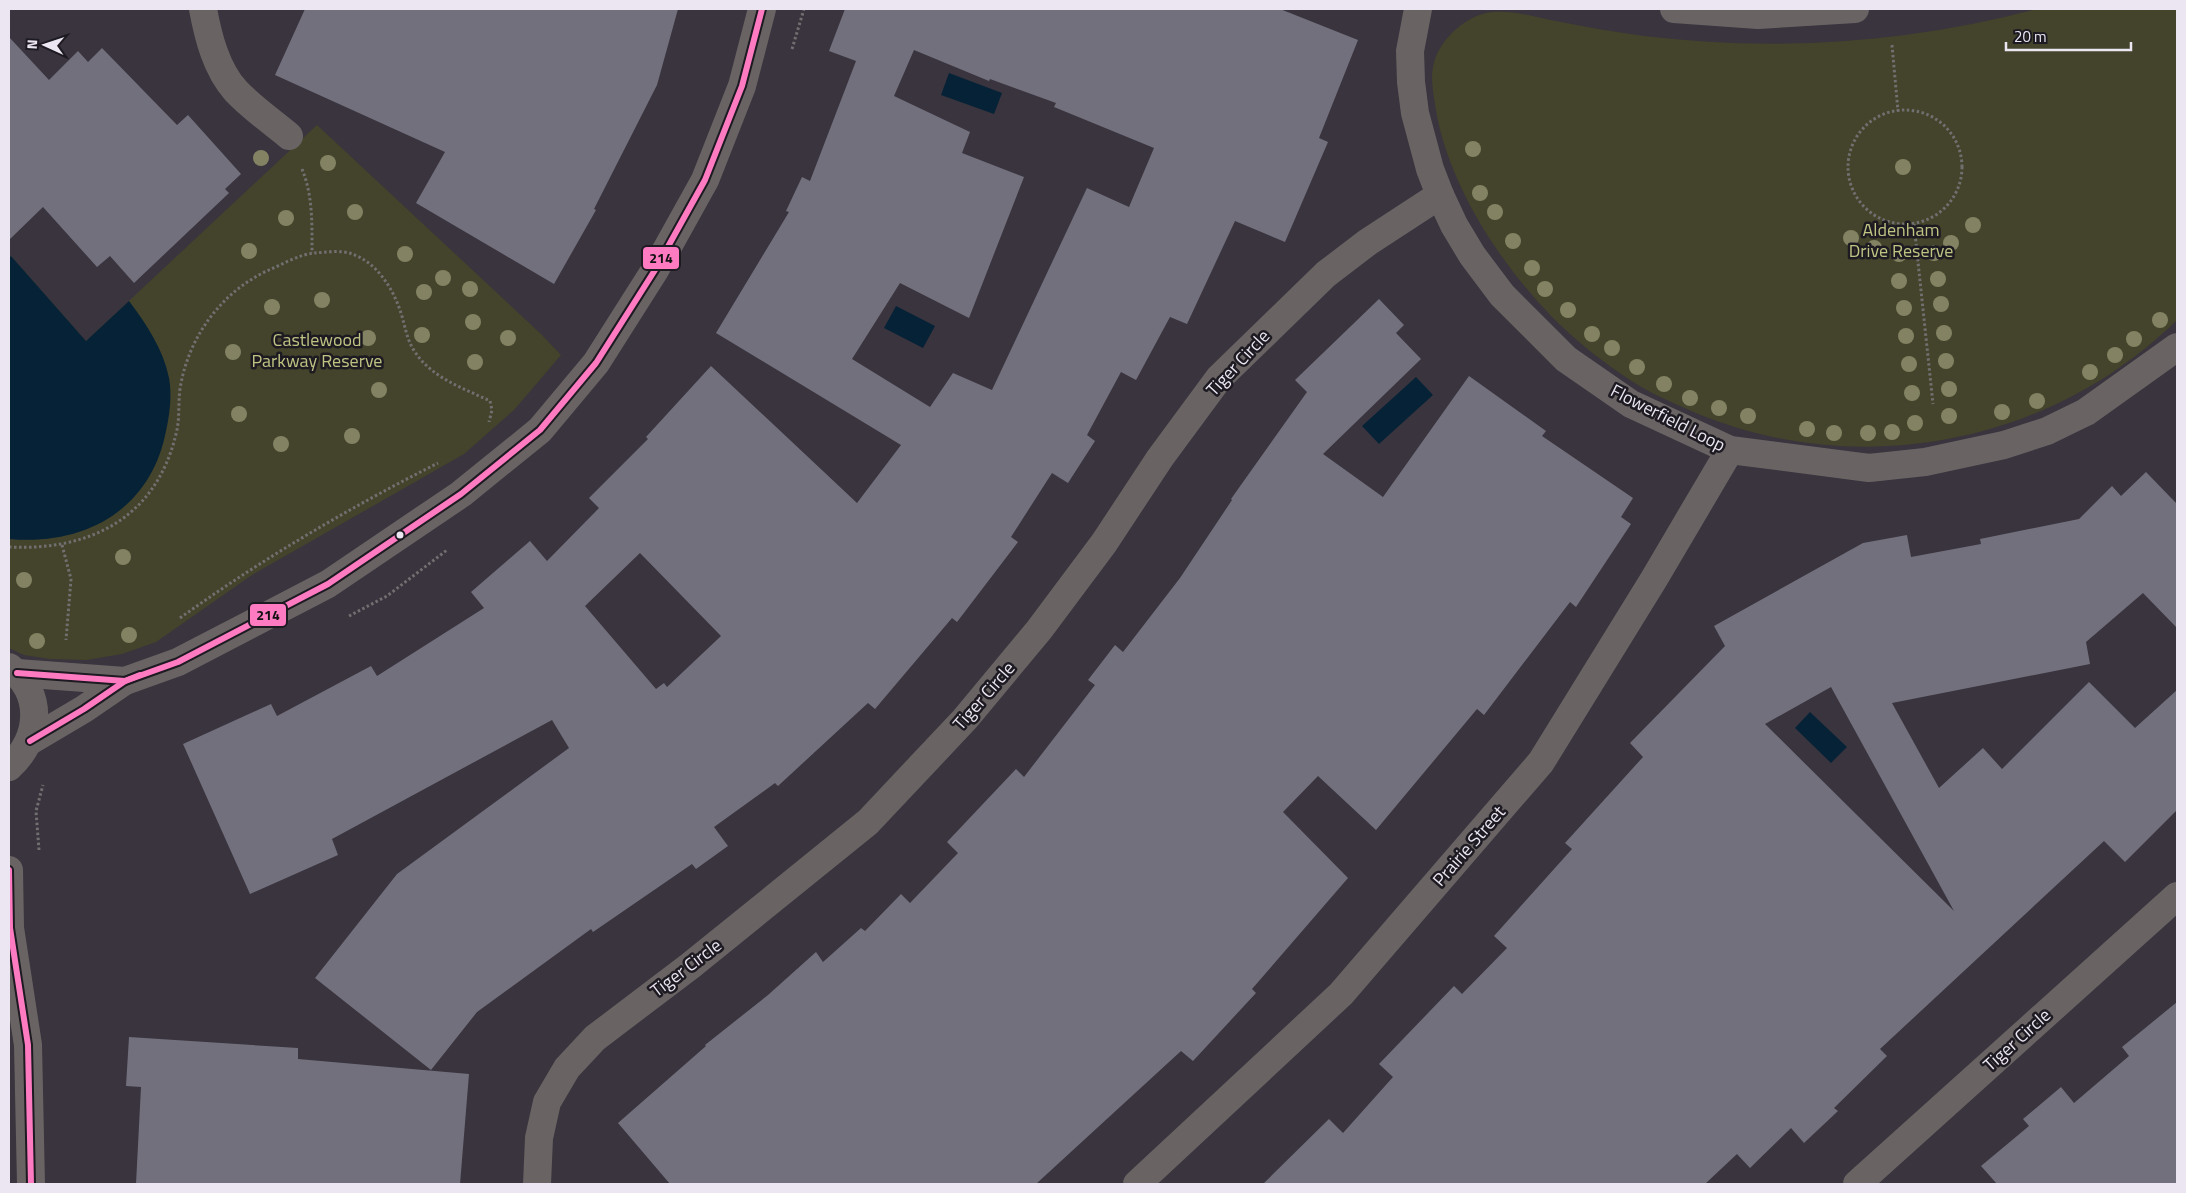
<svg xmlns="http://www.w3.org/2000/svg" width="2186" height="1193" font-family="'Titillium Web',sans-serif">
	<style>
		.green { fill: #43442b }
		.water { fill: #062237 }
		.building { fill: #73707d; fill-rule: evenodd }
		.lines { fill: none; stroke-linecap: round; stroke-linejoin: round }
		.path { stroke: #726f70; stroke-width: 3; stroke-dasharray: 2.5 2.5; stroke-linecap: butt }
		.minor { stroke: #696463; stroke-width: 28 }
		.bus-1-casing { stroke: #1d1a22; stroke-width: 10 }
		.bus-1 { stroke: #fe7ac1; stroke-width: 6 }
		.tree { fill: #838364 }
		.bus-dot { fill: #ebe6f1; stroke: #1d1a22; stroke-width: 2 }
		.labels { text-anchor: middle; stroke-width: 5; stroke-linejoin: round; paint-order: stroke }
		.park-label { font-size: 18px; fill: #bfc483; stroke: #1d1a22 }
		.street-label { font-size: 18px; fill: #ebe6f1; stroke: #1d1a22 }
		.line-badge { stroke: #1d1a22; stroke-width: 2 }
		.pale-badge-label { font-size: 14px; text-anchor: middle; font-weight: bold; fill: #111 }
	</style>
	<rect width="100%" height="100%" fill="#39343e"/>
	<g class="green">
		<path d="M 2037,9 L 2177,9 L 2177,320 C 2049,446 1854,482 1689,410 C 1672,402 1654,395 1638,385 C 1598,360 1558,327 1528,290 C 1485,240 1444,169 1435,104 C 1433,91 1430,76 1434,63 C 1438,46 1453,29 1469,20 C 1475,16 1484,13 1492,12 C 1513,10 1535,17 1556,21 C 1585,27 1614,32 1644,36 C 1776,52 1909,43 2037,9 Z"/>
		<polygon points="317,125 541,334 561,355 514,410 464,454 252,575 156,642 122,654 87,660 50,659 24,655 9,648 9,258 11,256 86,341"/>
	</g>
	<g class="water">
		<polygon points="949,73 1002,93 994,114 941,95"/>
		<path d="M 11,256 L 86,341 L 129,301 C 147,325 163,349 169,378 C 172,395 170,413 166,431 C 151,509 86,546 9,539 L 9,258 Z"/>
		<polygon points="896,306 935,326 923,348 884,328"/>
		<polygon points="1416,377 1433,395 1379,444 1362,426"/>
		<polygon points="1810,712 1847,747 1831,763 1795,728"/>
	</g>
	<g class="building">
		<polygon points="305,9 678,9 657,85 594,209 596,210 554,284 416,203 445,152 275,75"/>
		<path d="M 845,9 L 1280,9 L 1358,40 L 1319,138 L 1328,142 L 1285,242 L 1235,221 L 1187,324 L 1170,317 L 1136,380 L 1121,372 L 1087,435 L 1095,441 L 1068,483 L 1052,473 L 1011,537 L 1018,542 L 957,622 L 952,618 L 875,709 L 868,703 L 778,786 L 775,783 L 714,827 L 728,846 L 696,869 L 692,864 L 593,932 L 591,929 L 477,1012 L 431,1070 L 315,978 L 397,874 L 569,748 L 552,720 L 332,839 L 338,855 L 250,894 L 183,744 L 271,704 L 277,716 L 371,666 L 377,676 L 484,608 L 471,592 L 530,541 L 547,561 L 599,508 L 589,498 L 648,439 L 646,437 L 711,366 L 857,503 L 901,445 L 716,333 L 789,212 L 786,211 L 802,177 L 810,181 L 856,61 L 829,51 ZM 914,50 L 989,81 L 990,79 L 1056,103 L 1054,107 L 1154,148 L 1129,207 L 1087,188 L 992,390 L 953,373 L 930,407 L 852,359 L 900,283 L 969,318 L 1024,177 L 962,153 L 970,132 L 894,96 ZM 640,553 L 721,636 L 667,687 L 664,683 L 656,689 L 585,606 Z"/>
		<polygon points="9,37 49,80 78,51 88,62 102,48 177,125 188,115 241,174 225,189 229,193 134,283 110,256 97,267 43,207 9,240"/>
		<polygon points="1379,299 1404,325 1396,333 1421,359 1323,454 1383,497 1469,376 1546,431 1542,436 1633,498 1621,517 1631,524 1576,607 1570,602 1484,715 1477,709 1376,830 1318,776 1283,812 1348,878 1252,989 1256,993 1193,1061 1181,1051 1036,1184 670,1184 618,1123 706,1046 705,1045 768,995 816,952 823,962 861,928 865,931 901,894 910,903 958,853 947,842 1016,769 1024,777 1095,685 1088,680 1115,645 1123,652 1180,578 1232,500 1231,499 1307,392 1295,380"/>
		<path d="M 2146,472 L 2177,504 L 2177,628 L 2143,593 L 2086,642 L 2090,664 L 1892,703 L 1939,788 L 1983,748 L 2002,769 L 2089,682 L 2135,728 L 2177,690 L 2177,810 L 2125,862 L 2104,841 L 1880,1049 L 1887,1056 L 1834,1108 L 1838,1111 L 1804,1143 L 1791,1128 L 1750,1168 L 1737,1154 L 1705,1184 L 1263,1184 L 1329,1119 L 1343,1133 L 1393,1077 L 1379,1064 L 1454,986 L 1462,994 L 1507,948 L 1494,936 L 1572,849 L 1565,843 L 1643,757 L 1630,743 L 1725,646 L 1714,626 L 1863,543 L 1907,535 L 1911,557 L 1981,544 L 1980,539 L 2079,519 L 2112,486 L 2121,496 ZM 1831,687 L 1954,911 L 1765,724 Z"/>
		<polygon points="2177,1002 2177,1184 1997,1184 1981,1166 2029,1126 2023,1119 2061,1087 2074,1103 2129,1056 2122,1047"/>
		<polygon points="129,1037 298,1048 298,1059 469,1074 460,1184 136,1184 141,1087 126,1086"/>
	</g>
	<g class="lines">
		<g class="path">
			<polyline points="1892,45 1898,111"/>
			<polyline points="792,49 804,9"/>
			<circle cx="1905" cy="167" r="57"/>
			<path d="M 302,169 C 313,196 312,224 312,253"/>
			<polyline points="1914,224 1933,404"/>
			<polyline points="62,545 71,579 66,640"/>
			<path d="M 9,547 C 90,551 156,518 176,434 C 180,419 178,404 180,389 C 188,337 222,291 269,270 C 283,264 300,254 315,253 C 326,252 342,250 352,254 C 376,262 392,287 400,310 C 405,324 406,339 415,352 C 432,378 463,388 490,401 L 492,410 L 489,422"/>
			<polyline points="349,616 387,596 447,550"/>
			<path d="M 180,618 C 262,559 349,508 438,463"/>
			<polyline points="39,850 36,811 43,785"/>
		</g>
		<g class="minor">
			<path d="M 203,9 C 208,36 216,69 236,91 C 251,107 271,121 289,136"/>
			<polyline points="1418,9 1410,51 1411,82 1415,113 1430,169 1440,195 1454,225 1472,255 1502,295 1566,359 1631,404 1730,450 1869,468 1925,462 2004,445 2047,431 2086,412 2177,347"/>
			<polyline points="1674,9 1758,15 1855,9"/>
			<path d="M 9,667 C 45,694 40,739 9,767"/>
			<polyline points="17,673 125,681"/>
			<polyline points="30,741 84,709 125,681 178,662 328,584 461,494 540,430 596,363 655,270 705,180 742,86 762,9"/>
			<polyline points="9,870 10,928 28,1045 31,1184"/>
			<polyline points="537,1184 539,1138 547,1102 567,1068 595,1038 690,966 868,822 965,719 1039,630 1104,543 1160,458 1219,378 1326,274 1368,242 1440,195"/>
			<polyline points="1137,1184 1341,994 1541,762 1654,579 1730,450"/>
			<polyline points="1857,1184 2177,896"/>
		</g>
		<defs>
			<g id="bus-1">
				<polyline points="17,673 125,681 140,675"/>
				<polyline points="30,741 84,709 125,681 178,662 328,584 461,494 540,430 596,363 655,270 705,180 742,86 762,9"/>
				<polyline points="9,870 10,928 28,1045 31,1184"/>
			</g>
		</defs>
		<use href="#bus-1" class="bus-1-casing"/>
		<use href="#bus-1" class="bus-1"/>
	</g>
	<g class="tree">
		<circle cx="1473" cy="149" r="8"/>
		<circle cx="261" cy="158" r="8"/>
		<circle cx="328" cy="163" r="8"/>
		<circle cx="1903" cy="167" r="8"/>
		<circle cx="1480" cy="193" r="8"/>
		<circle cx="355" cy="212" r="8"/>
		<circle cx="1495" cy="212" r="8"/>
		<circle cx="286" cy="218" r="8"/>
		<circle cx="1973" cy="225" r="8"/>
		<circle cx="1851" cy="238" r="8"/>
		<circle cx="1513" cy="241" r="8"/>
		<circle cx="1951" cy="243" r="8"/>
		<circle cx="1874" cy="248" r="8"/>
		<circle cx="249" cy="251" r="8"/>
		<circle cx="1934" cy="253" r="8"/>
		<circle cx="405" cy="254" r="8"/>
		<circle cx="1899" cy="254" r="8"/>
		<circle cx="1532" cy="268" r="8"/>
		<circle cx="443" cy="278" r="8"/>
		<circle cx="1938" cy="279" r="8"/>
		<circle cx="1899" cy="281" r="8"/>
		<circle cx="470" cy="289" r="8"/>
		<circle cx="1545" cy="289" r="8"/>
		<circle cx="424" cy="292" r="8"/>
		<circle cx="322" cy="300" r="8"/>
		<circle cx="1941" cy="304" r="8"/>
		<circle cx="272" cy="307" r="8"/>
		<circle cx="1904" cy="308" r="8"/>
		<circle cx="1568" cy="310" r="8"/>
		<circle cx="2160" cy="320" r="8"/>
		<circle cx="473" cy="322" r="8"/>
		<circle cx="1944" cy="333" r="8"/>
		<circle cx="1592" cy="334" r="8"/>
		<circle cx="422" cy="335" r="8"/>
		<circle cx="1906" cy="336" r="8"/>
		<circle cx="368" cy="338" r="8"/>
		<circle cx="508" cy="338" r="8"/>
		<circle cx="2134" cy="339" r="8"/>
		<circle cx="1612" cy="348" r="8"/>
		<circle cx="233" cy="352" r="8"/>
		<circle cx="2115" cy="355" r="8"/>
		<circle cx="1946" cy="361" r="8"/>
		<circle cx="475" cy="362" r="8"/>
		<circle cx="1909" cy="364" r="8"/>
		<circle cx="1637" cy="367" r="8"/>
		<circle cx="2090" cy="372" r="8"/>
		<circle cx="1664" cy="384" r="8"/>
		<circle cx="1949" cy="389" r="8"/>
		<circle cx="379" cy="390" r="8"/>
		<circle cx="1912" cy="393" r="8"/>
		<circle cx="1690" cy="398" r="8"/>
		<circle cx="2037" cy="401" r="8"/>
		<circle cx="1719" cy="408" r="8"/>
		<circle cx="2002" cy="412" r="8"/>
		<circle cx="239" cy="414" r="8"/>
		<circle cx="1748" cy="416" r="8"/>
		<circle cx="1949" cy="416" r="8"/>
		<circle cx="1915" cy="423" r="8"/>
		<circle cx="1807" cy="429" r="8"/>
		<circle cx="1892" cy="432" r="8"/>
		<circle cx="1834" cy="433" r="8"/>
		<circle cx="1868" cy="433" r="8"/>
		<circle cx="352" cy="436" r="8"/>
		<circle cx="281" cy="444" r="8"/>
		<circle cx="123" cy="557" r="8"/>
		<circle cx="24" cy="580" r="8"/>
		<circle cx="129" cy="635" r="8"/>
		<circle cx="37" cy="641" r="8"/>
	</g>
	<circle class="bus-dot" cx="400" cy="535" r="4.5"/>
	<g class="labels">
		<g class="park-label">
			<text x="1901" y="236">Aldenham<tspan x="1901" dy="21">Drive Reserve</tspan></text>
			<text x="317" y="346">Castlewood<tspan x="317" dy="21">Parkway Reserve</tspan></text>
		</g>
		<g class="street-label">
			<text transform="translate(1238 363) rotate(-47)" y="6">Tiger Circle</text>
			<text transform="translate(1668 418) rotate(27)" y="6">Flowerfield Loop</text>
			<text transform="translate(984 696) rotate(-49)" y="6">Tiger Circle</text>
			<text transform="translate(1469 846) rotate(-49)" y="6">Prairie Street</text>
			<text transform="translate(686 968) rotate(-37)" y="6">Tiger Circle</text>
			<text transform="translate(2017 1040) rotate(-42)" y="6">Tiger Circle</text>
		</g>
	</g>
	<g class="line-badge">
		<rect x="642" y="246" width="38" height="24" rx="5" fill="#fe7ac1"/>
		<rect x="249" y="603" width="38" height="24" rx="5" fill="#fe7ac1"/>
	</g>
	<g class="pale-badge-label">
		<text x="661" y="263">214</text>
		<text x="268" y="620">214</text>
	</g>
	<rect width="2186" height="1193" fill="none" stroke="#ebe6f1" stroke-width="20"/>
	<g transform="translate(45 45) rotate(273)" stroke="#1d1a22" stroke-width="4" paint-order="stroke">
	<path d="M0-4L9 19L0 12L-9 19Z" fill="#ebe6f1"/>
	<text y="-8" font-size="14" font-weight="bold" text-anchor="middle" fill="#ebe6f1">N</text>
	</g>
	<path d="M2006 42v8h125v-8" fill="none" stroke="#ebe6f1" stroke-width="2.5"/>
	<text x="2014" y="42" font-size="15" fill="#ebe6f1" stroke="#1d1a22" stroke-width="4" paint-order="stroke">20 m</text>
</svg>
